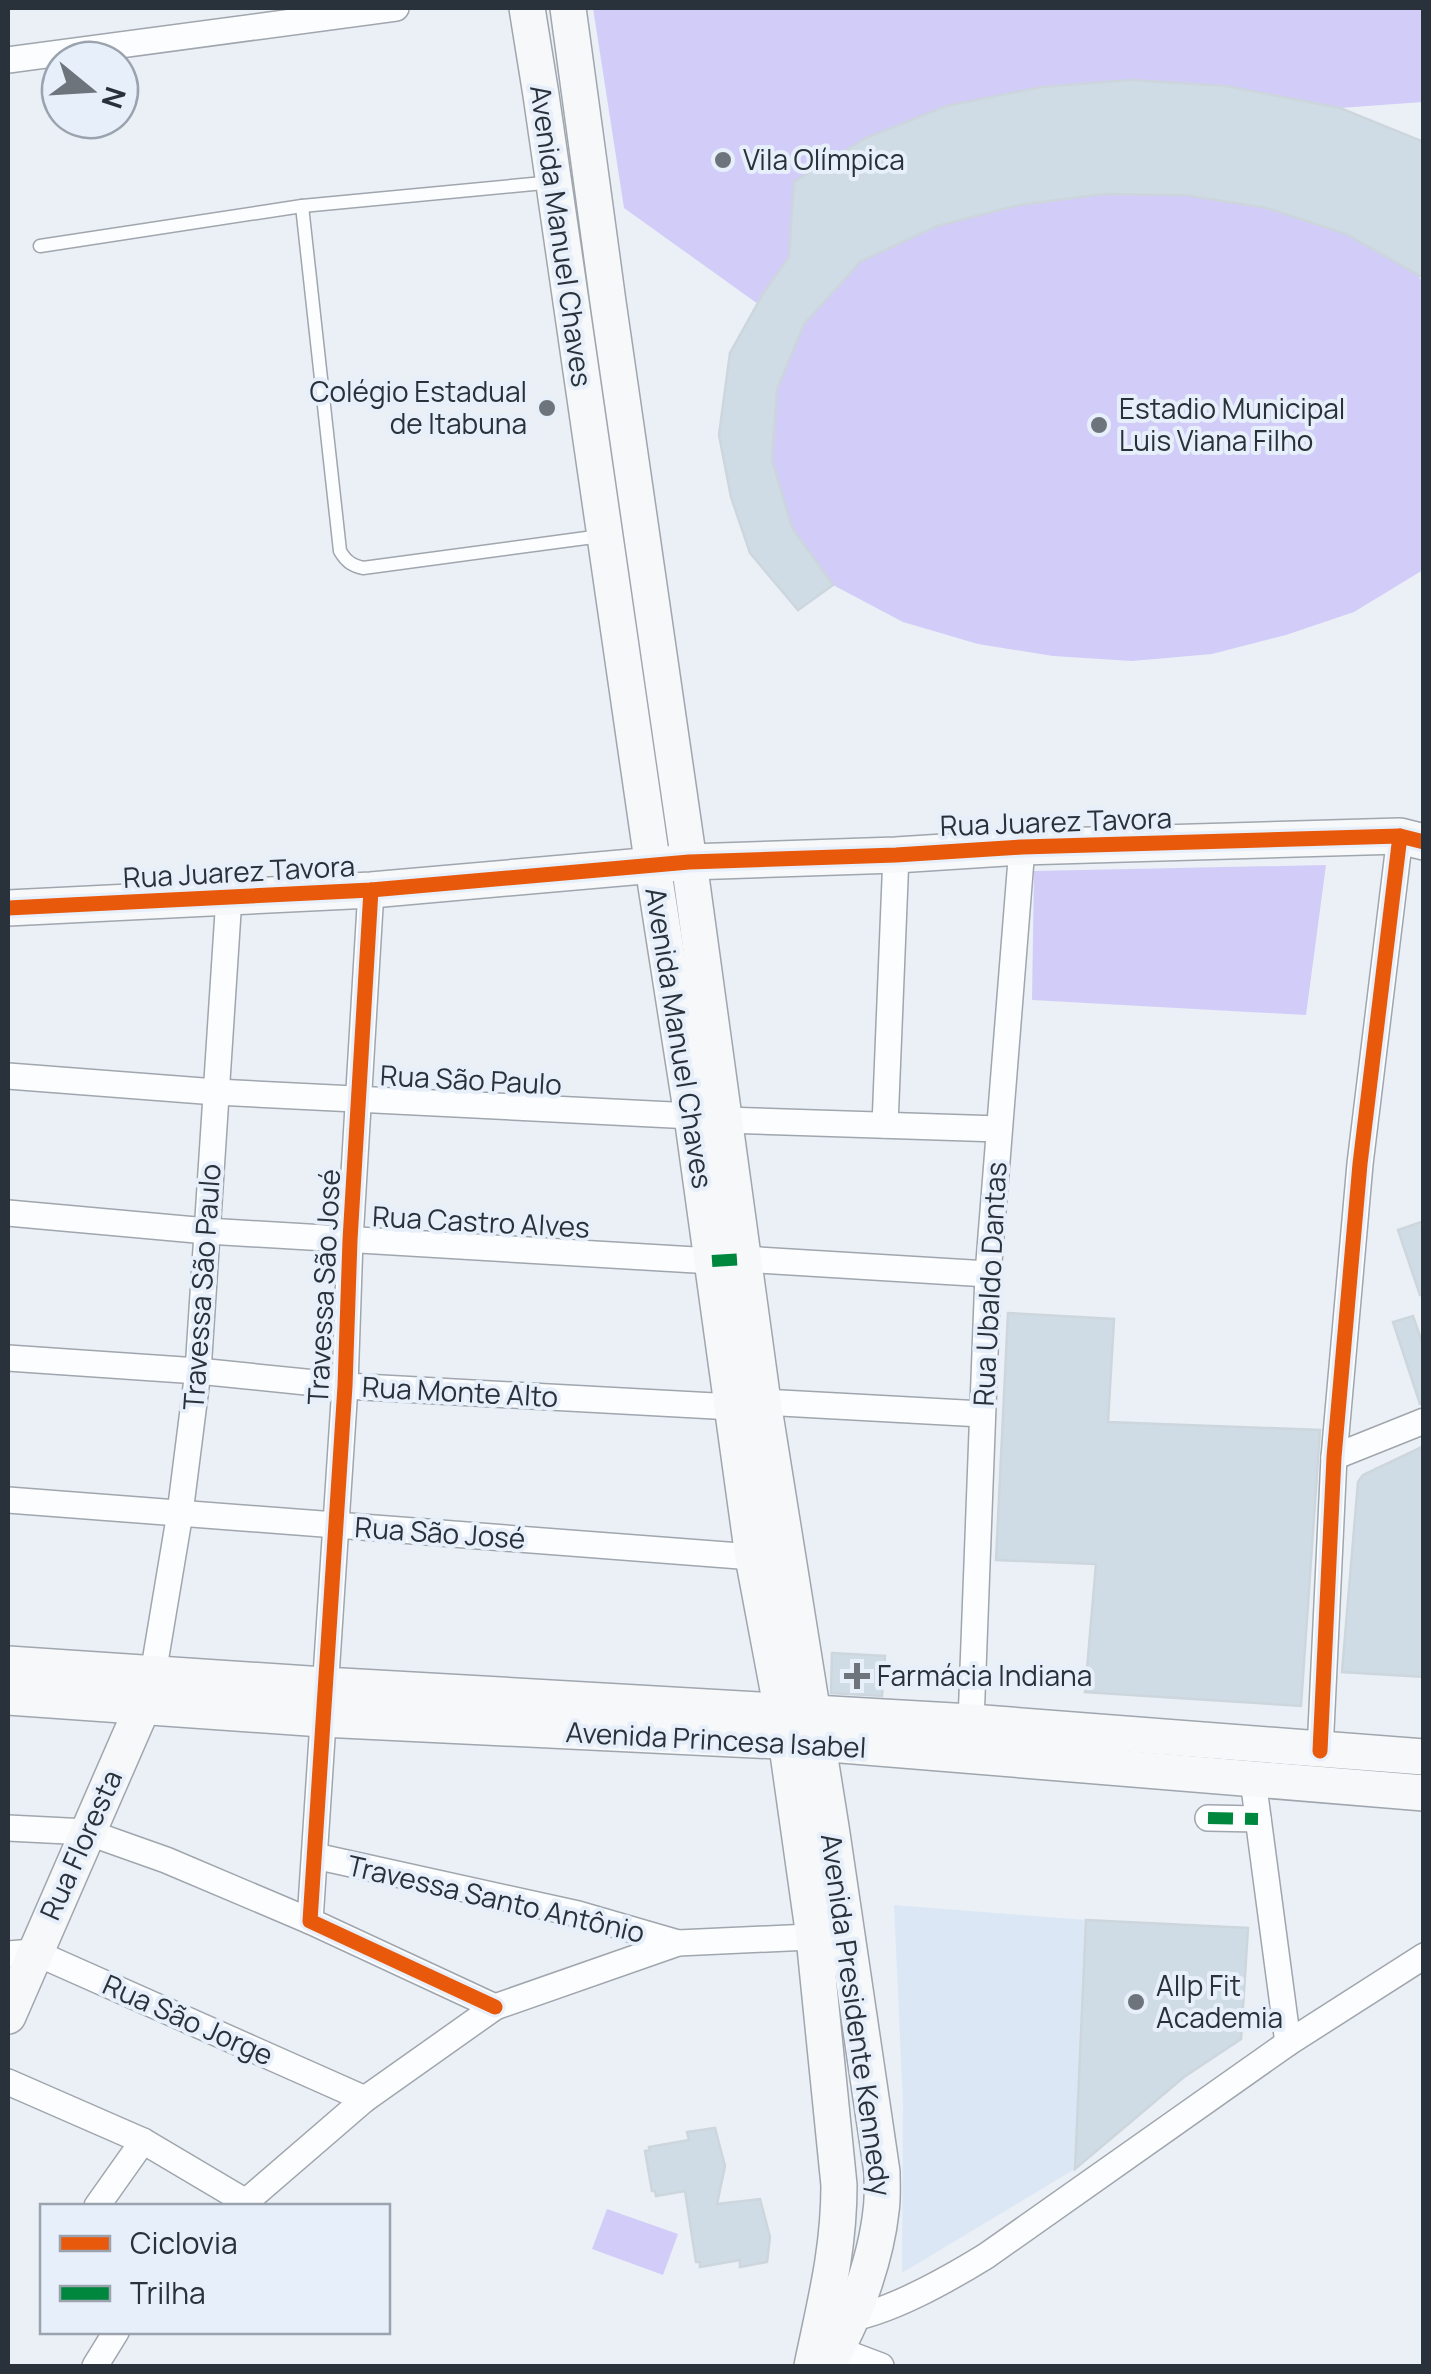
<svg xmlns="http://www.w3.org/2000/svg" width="1431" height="2374" font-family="Manrope,sans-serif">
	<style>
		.built { fill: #dce7f5 }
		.green { fill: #d2cdf8 }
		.building { fill: #cfdce5; stroke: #cdd6dc; stroke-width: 2.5 }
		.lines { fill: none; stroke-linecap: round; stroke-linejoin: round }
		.lane-casing { stroke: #a0a6ad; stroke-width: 15 }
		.street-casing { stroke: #a0a6ad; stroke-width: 28 }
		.secondary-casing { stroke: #a0a6ad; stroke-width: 38 }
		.lane { stroke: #fcfdfe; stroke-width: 12 }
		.street { stroke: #fcfdfe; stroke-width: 25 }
		.secondary { stroke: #f6f8fa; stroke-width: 35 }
		.quiet { stroke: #00873e; stroke-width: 12; stroke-dasharray: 25 12; stroke-linecap: butt }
		.cycleway-casing { stroke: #e6effa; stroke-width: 21 }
		.cycleway { stroke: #e8590c; stroke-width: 15 }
		.poi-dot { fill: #6d747c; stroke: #e6effa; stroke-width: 4 }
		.labels { text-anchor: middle; stroke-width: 8; stroke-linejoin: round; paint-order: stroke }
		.poi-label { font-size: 28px; fill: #29313b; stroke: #e6effa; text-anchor: start }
		.street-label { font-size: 28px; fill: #29313b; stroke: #e6effa }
	</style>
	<rect width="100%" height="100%" fill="#eaf0f6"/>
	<polygon class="built" points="894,1905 1086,1920 1075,2169 902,2273 903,2104"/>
	<g class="green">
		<polygon points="593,8 1423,8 1423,102 1340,108 1225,86 1042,87 947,106 866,138 758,304 624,208"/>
		<polygon points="1103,194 1185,195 1267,208 1346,234 1418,275 1423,283 1423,570 1354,612 1286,635 1212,654 1132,661 1053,656 978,644 903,622 833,585 792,528 772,460 777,389 804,324 861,261 937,226 1019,205"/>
		<polygon points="1326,865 1306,1015 1032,1000 1034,871"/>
		<polygon points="607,2209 678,2234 663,2275 592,2249"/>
	</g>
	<g class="building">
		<polygon points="1131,80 1225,86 1340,108 1424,142 1424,278 1346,234 1267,208 1185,195 1103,194 1019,205 937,226 861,261 804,324 777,389 772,460 792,528 833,585 798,610 750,553 731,497 719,435 730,353 763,294 789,257 794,182 866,138 947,106 1042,87"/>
		<polygon points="1424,1221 1424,1295 1420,1295 1398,1230"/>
		<polygon points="1008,1313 1114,1319 1108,1422 1320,1430 1301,1706 1085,1692 1096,1564 996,1560"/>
		<polygon points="1413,1316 1424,1348 1424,1404 1420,1404 1393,1322"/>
		<polygon points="1424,1446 1424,1677 1342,1672 1358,1482 1363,1475"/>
		<polygon points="832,1653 885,1656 882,1696 831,1693"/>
		<polygon points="1086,1920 1248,1928 1241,2039 1184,2077 1075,2169"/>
		<polygon points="715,2128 725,2166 717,2204 760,2199 770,2237 767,2262 740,2267 740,2260 700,2267 700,2262 696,2262 685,2191 656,2196 655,2191 652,2191 645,2151 650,2150 649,2147 689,2140 687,2132"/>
	</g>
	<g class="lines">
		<defs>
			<g id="lane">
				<path d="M 302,206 L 340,551 C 346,561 351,565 363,568 L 601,536"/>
				<polyline points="40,246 302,206 554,182"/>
			</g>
			<g id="street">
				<polyline points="8,60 396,8"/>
				<polyline points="371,890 350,1240 345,1386 310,1921 495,2007"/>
				<polyline points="8,1076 216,1092 692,1116"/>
				<polyline points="724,1120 999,1129"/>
				<polyline points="885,1125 896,855"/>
				<polyline points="8,1213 207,1231 712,1261"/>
				<polyline points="743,1259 988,1274"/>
				<polyline points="8,1358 198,1371 345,1386 733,1407"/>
				<polyline points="763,1402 982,1414"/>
				<polyline points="1334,1457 1424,1421"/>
				<polyline points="8,1500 753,1557"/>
				<polyline points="153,1674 180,1513 198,1371 229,897"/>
				<polyline points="971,1722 988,1274 1022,847"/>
				<polyline points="1320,1751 1334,1457 1360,1164 1400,836"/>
				<polyline points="1253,1780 1288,2043"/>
				<polyline points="1208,1818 1258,1819"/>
				<polyline points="8,1828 87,1832 166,1860 310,1921"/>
				<polyline points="315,1856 578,1914 678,1943"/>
				<polyline points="8,1954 34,1952 365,2099"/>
				<polyline points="8,2082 143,2141 246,2202"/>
				<polyline points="97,2206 143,2141"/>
				<polyline points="241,2206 365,2099 495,2007 678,1943 831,1936"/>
				<path d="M 842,2320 C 888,2314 947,2280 986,2256 L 1288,2043 L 1424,1956"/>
				<polyline points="820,2343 881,2366"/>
				<polyline points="95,2366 116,2332"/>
			</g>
			<g id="secondary">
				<path d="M 527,8 L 541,95 L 653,867 L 692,1116 L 753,1557 L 782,1711 L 814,1937 L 839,2185 C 839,2251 825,2303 812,2366"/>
				<path d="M 568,8 L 608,302 L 689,862 L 763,1402 L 831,1827 L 882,2172 C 882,2185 883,2198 881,2211 C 876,2258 852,2329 825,2366"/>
				<polyline points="8,908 371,890 689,862 896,855 1022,847 1400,836 1424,842"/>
				<polyline points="8,1664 324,1685 971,1722 1424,1757"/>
				<polyline points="8,1697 322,1719 817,1743 1424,1793"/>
				<polyline points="8,2016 143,1706 149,1685"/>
			</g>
		</defs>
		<use href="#lane" class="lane-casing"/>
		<use href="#street" class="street-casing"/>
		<use href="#secondary" class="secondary-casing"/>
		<use href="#lane" class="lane"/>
		<use href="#street" class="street"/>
		<use href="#secondary" class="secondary"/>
		<g class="quiet">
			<polyline points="712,1261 743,1259"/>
			<polyline points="1208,1818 1258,1819"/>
		</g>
		<defs>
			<g id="cycleway">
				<polyline points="371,890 350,1240 345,1386 310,1921 495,2007"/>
				<polyline points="8,908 371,890 689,862 896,855 1022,847 1400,836 1424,842"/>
				<polyline points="1320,1751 1334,1457 1360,1164 1400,836"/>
			</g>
		</defs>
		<use href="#cycleway" class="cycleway-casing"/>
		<use href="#cycleway" class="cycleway"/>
	</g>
	<g class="poi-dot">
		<circle cx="723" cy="160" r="10"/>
		<circle cx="547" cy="408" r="10"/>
		<circle cx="1099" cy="425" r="10"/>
		<path d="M852 1661h10v10h10v10h-10v10h-10v-10h-10v-10h10z"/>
		<circle cx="1136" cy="2002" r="10"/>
	</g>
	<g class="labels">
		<g class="poi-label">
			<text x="743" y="170">Vila Olímpica</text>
			<text x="527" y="402" text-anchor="end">Colégio Estadual<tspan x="527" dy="32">de Itabuna</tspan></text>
			<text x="1119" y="419">Estadio Municipal<tspan x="1119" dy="32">Luis Viana Filho</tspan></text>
			<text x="877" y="1686">Farmácia Indiana</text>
			<text x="1156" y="1996">Allp Fit<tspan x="1156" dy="32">Academia</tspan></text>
		</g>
		<g class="street-label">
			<text transform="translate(561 236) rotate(82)" y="10">Avenida Manuel Chaves</text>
			<text transform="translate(1056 822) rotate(-2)" y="10">Rua Juarez Tavora</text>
			<text transform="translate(239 872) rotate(-3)" y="10">Rua Juarez Tavora</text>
			<text transform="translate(679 1038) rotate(81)" y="10">Avenida Manuel Chaves</text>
			<text transform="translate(471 1080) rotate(3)" y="10">Rua São Paulo</text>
			<text transform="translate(481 1222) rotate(3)" y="10">Rua Castro Alves</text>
			<text transform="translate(990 1284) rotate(-87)" y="10">Rua Ubaldo Dantas</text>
			<text transform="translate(202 1287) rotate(-86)" y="10">Travessa São Paulo</text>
			<text transform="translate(324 1287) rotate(-87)" y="10">Travessa São José</text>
			<text transform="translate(460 1392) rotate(3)" y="10">Rua Monte Alto</text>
			<text transform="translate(440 1533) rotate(4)" y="10">Rua São José</text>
			<text transform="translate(716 1740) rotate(3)" y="10">Avenida Princesa Isabel</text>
			<text transform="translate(81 1845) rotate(-66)" y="10">Rua Floresta</text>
			<text transform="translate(496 1899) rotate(13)" y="10">Travessa Santo Antônio</text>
			<text transform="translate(856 2015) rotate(82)" y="10">Avenida Presidente Kennedy</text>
			<text transform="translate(188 2020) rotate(24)" y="10">Rua São Jorge</text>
		</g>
	</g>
	<rect width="1431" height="2374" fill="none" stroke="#29313b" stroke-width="20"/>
	<rect x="40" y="2204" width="350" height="130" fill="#e6effa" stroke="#9aa3ae" stroke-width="2.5"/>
	<rect x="60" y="2236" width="50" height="15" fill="#e8590c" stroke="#9aa3ae" stroke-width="2.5"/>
	<text x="130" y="2254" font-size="30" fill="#29313b">Ciclovia</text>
	<rect x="60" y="2286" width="50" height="15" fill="#00873e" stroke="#9aa3ae" stroke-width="2.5"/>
	<text x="130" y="2304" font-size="30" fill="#29313b">Trilha</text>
	<g transform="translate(90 90) rotate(108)"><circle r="48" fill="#e6effa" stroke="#9aa3ae" stroke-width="2.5"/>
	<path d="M0-8L18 38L0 25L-18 38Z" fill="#6d747c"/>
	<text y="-15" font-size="28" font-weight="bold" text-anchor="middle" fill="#29313b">N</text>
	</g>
</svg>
